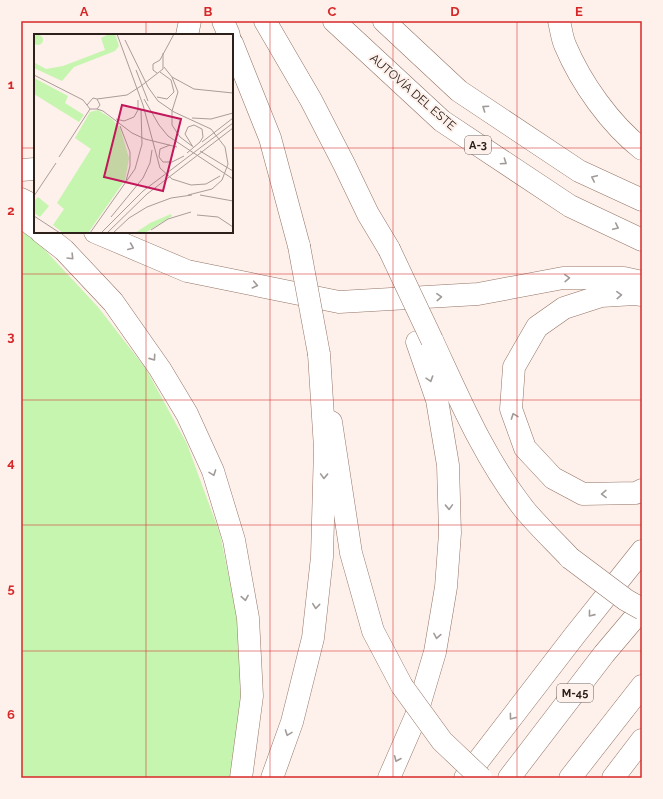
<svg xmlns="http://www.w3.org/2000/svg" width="663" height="799" font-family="Raleway,sans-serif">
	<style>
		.green { fill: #c6f5af }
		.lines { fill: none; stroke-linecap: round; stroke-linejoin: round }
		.secondary-casing { stroke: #937466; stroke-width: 23 }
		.highway-casing { stroke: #937466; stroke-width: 23 }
		.secondary { stroke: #fff; stroke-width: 22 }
		.highway { stroke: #fff; stroke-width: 22 }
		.secondary-bridge-casing { stroke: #937466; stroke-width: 23; stroke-linecap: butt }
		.highway-bridge-casing { stroke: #937466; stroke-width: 23; stroke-linecap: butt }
		.secondary-bridge { stroke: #fff; stroke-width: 22 }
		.highway-bridge { stroke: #fff; stroke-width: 22 }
		.oneway { stroke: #a09b98 }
		.grid { fill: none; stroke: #d62828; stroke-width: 1; stroke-opacity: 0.55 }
		.labels { text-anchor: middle; stroke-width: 4; stroke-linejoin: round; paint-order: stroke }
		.shield { fill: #fef0ea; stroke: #6c5e58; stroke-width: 1 }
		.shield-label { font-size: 11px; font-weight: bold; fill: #2d201a }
		.street-label { font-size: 12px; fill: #2d201a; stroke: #fef0ea }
		.inset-road { fill: none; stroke: #aa9d97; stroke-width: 1 }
		.view { fill: #c2185b; fill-opacity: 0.15; stroke: #c2185b; stroke-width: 2 }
		.inset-edge { fill: none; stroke: #2d201a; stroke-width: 2 }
		.neatline { fill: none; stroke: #d62828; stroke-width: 1.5 }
		.grid-label { font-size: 13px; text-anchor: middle; font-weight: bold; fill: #d62828 }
	</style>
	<rect width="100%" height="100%" fill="#fef0ea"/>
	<polygon class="green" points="21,230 43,248 98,307 146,369 187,444 220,534 237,616 241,694 230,778 21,778"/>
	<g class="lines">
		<defs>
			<g id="secondary">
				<path d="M 559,21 C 561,29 562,38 565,45 C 581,83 610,124 642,149"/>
				<polyline points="331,422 351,553 373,631 402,686"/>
			</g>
			<g id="highway">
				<polyline points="223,21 229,35"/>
				<polyline points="265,21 311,100 344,164 368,214 389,249"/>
				<polyline points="334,21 442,121 570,206 642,240"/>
				<polyline points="384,21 459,91 579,171 642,200"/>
				<polyline points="187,35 190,21"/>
				<polyline points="232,43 270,138 299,246"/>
				<polyline points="21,170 35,169"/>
				<polyline points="21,199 35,206"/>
				<polyline points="21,216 35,227"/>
				<polyline points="41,232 64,250 113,302 160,369 187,414 213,471 234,540 248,618 252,696 241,778"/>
				<polyline points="95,232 187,271 339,302 478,294 563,278 624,278 642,282"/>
				<polyline points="642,295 635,294 601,296 564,308 537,327 514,367 511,409 525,448 553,478 583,494 636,493 642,490"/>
				<path d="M 432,340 C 459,398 484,458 524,509 C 538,526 555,542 570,558"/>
				<polyline points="272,778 292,722 313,638 322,557 325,448 319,354"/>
				<polyline points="389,778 416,716 435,652 446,587 450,533 448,465 437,400 417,342"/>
				<polyline points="465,778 575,635 642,551"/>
				<polyline points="509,778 604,654 642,609"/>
				<polyline points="570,778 642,686"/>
				<polyline points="613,778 642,740"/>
			</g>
		</defs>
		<use href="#secondary" class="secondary-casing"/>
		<use href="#highway" class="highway-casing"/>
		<use href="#secondary" class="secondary"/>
		<use href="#highway" class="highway"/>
		<defs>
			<polyline id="secondary-bridge" points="402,686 442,741 481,778"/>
			<g id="highway-bridge">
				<polyline points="299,246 319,354"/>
				<polyline points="389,249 432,340"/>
				<polyline points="570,558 626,600 642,609"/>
			</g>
		</defs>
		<use href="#secondary-bridge" class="secondary-bridge-casing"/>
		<use href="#highway-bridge" class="highway-bridge-casing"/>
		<use href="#secondary-bridge" class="secondary-bridge"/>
		<use href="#highway-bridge" class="highway-bridge"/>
	</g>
	<defs><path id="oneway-chevron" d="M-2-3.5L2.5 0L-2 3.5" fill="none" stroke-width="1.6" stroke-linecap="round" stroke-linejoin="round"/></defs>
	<g class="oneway">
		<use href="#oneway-chevron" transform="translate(485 108) rotate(-146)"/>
		<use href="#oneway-chevron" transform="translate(504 162) rotate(34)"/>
		<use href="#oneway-chevron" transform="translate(594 178) rotate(-155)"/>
		<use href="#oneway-chevron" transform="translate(616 227) rotate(25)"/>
		<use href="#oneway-chevron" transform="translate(131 247) rotate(23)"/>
		<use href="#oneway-chevron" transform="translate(71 257) rotate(46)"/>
		<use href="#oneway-chevron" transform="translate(567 278) rotate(-2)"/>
		<use href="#oneway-chevron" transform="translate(255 285) rotate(12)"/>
		<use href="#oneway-chevron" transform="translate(619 295) rotate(-3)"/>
		<use href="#oneway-chevron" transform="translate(439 297) rotate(-3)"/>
		<use href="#oneway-chevron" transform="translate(153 358) rotate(55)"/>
		<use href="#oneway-chevron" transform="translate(430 379) rotate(72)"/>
		<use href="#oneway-chevron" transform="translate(514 416) rotate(-110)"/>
		<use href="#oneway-chevron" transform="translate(213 473) rotate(70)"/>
		<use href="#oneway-chevron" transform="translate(324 476) rotate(92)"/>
		<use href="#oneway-chevron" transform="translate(604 494) rotate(179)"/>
		<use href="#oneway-chevron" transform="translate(449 507) rotate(88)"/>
		<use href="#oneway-chevron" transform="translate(245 598) rotate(80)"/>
		<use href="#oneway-chevron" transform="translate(316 606) rotate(96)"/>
		<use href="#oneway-chevron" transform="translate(591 614) rotate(129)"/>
		<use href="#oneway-chevron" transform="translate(437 636) rotate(100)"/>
		<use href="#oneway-chevron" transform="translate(512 717) rotate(127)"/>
		<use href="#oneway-chevron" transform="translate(288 733) rotate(110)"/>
		<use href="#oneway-chevron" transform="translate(397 759) rotate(113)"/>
	</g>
	<path class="grid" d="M 146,21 L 146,35M 270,21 L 270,778M 393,21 L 393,778M 517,21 L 517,778M 21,148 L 35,148M 232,148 L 642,148M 146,232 L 146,778M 21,274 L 642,274M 21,400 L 642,400M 21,525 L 642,525M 21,651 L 642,651"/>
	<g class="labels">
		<g class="shield">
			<rect x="465" y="136" width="26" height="18" rx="3"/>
			<rect x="557" y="684" width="36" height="18" rx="3"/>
		</g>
		<g class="shield-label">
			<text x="478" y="149">A-3</text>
			<text x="575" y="697">M-45</text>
		</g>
		<g class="street-label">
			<text transform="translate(413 92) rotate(41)" y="4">AUTOVÍA DEL ESTE</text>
		</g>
	</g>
	<g transform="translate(34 34)">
		<rect width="199" height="199" fill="#fef0ea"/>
		<path d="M 75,0 L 81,0 L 85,12 L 81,17 L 40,33 L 28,47 L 0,34 L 1,29 L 12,35 L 29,32 L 71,16 L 67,4 ZM-1 6a5 5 0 1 1 10 0a5 5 0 1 1-10 0ZM 0,44 L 34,62 L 31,69 L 50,81 L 45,88 L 0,60 ZM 64,76 L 78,85 L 86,94 L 95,124 L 91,146 L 54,199 L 29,199 L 19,191 L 30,175 L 23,169 L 57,115 L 41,104 L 56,78 ZM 4,163 L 15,172 L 6,183 L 0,179 L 0,167 ZM 137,180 L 138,182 L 111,199 L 101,199 L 116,189 Z" fill="#c6f5af"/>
		<path class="inset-road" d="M 83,0 L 109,71 L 126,134 L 138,145 L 157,151 L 172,150 L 186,142M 91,6 L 114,53 L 124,67 L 140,78 L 177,95 L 191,113 L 194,130 L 188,146 L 178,155 L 154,161M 130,33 L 138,43 L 160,55 L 199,59M 102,36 L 114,67M 123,39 L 119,36 L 119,30 L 126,26 L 140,0M 0,41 L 49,66 L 56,75 L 63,75 L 66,71 L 63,65 L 59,64 L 53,71M 138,43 L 144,58 L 138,77 L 138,91 L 146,103 L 158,112M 123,63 L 133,65 L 140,58 L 137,46 L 126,38M 63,65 L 93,61 L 107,52 L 129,35 L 129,19M 110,65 L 125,91 L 134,102 L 199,145M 63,75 L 69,77 L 98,99 L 111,105 L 143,113M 158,84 L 177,85 L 199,79M 82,85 L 90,87 L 100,83 L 104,76 L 104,66M 86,92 L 96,118 L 96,132 L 92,147M 168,108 L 199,84M 136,111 L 126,115 L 125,123 L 129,128 L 138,128 L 150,122M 166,117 L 199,137M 153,119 L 166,108 L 169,103 L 168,95 L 160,91 L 154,93 L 151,100 L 159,113M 25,123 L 56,75M 166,161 L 199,167M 0,162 L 22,129M 163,181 L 184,183 L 199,193M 0,182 L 26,199M 77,183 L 109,144 L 116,129 L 118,116M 117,196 L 134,185 L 157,178M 56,199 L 101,135 L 108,110 L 107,75M 67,199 L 109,157 L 199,89M 73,199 L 113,160 L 199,94M 79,199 L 95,184 L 113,173 L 137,164 L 158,161"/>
		<path class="view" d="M 88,71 L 147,85 L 129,157 L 70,143 Z"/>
		<rect width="199" height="199" class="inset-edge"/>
	</g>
	<rect width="663" height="799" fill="none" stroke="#fef0ea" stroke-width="44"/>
	<rect x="22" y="22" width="619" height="755" class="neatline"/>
	<g class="grid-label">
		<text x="84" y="16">A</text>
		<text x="208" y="16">B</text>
		<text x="332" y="16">C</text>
		<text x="455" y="16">D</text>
		<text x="579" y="16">E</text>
		<text x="11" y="89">1</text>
		<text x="11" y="215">2</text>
		<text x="11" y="341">3</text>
		<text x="11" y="467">4</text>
		<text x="11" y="593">5</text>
		<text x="11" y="719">6</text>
	</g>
</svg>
